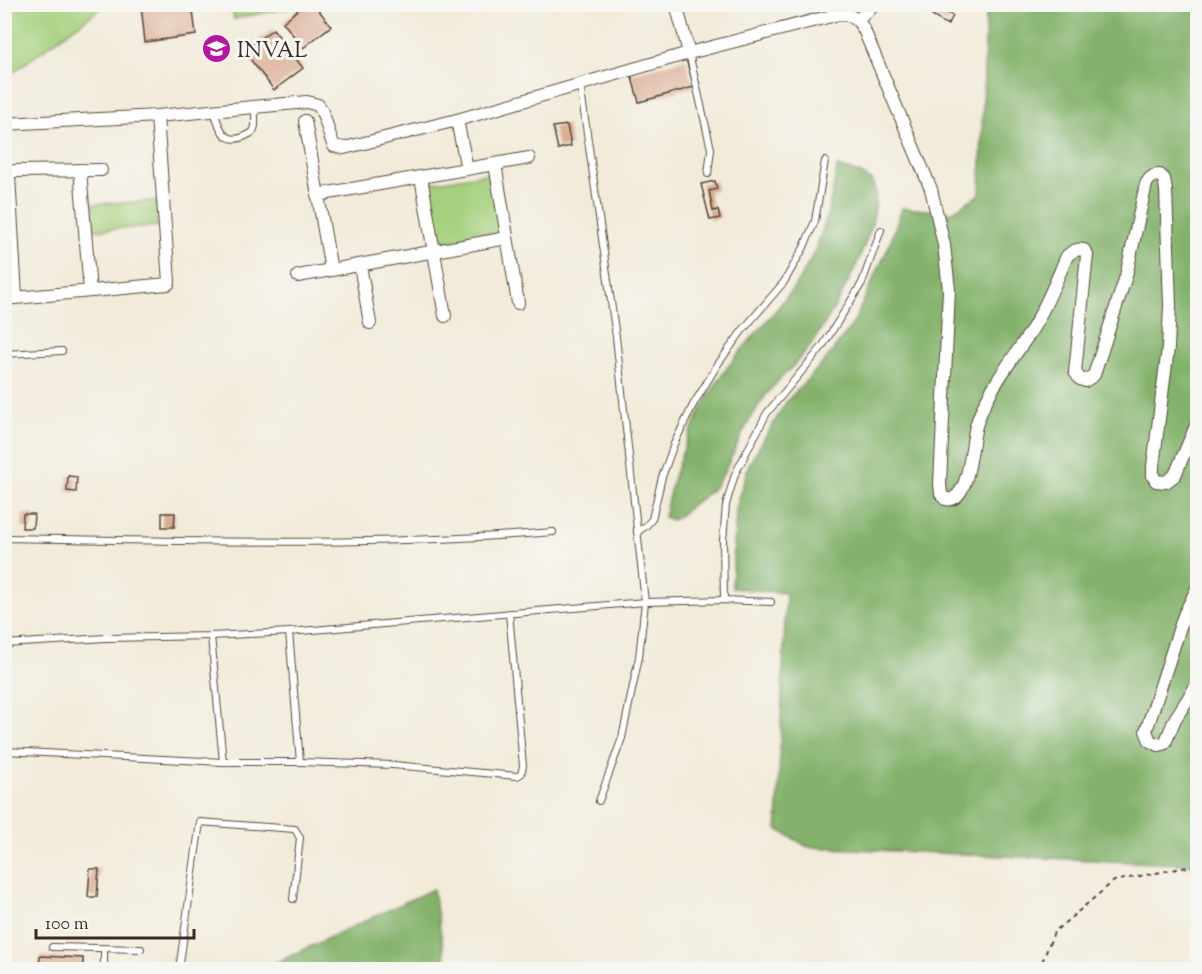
<svg xmlns="http://www.w3.org/2000/svg" width="1202" height="974" font-family="'Sorts Mill Goudy',serif">
	<style>
		.green { fill: #a5d07d; stroke: #707d4e; stroke-width: 1.5 }
		.forest { fill: #84b26c; stroke: #606e45; stroke-width: 1.5 }
		.building { fill: #daab91 }
		.lines { fill: none; stroke-linecap: round; stroke-linejoin: round }
		.lane-casing { stroke: #56473a; stroke-width: 8 }
		.street-casing { stroke: #56473a; stroke-width: 14 }
		.path { stroke: #56473a; stroke-width: 2; stroke-dasharray: 4.5 4.5; stroke-linecap: butt }
		.lane { stroke: #fff; stroke-width: 6 }
		.street { stroke: #fff; stroke-width: 12 }
		.labels { text-anchor: middle; stroke-width: 6; stroke-linejoin: round; paint-order: stroke }
		.poi-label { font-size: 22px; fill: #3b2a1e; stroke: #f6f6f2; text-anchor: start }
	</style>
	<rect width="100%" height="100%" fill="#f6f6f2"/>
	<filter id="ink" filterUnits="userSpaceOnUse"><feTurbulence type="fractalNoise" baseFrequency=".0167" numOctaves="2"/><feDisplacementMap in="SourceGraphic" scale="12" xChannelSelector="R" yChannelSelector="G"/><feConvolveMatrix kernelMatrix="1 2 1 2 8 2 1 2 1" color-interpolation-filters="sRGB"/></filter>
	<filter id="wash" filterUnits="userSpaceOnUse"><feTurbulence type="fractalNoise" baseFrequency=".008" numOctaves="4" result="noise"/><feDisplacementMap in="SourceGraphic" scale="24" xChannelSelector="R" yChannelSelector="G"/><feGaussianBlur stdDeviation="1.35" result="paint"/><feColorMatrix in="noise" values="0 0 0 0 0 0 0 0 0 0 0 0 0 0 0 0 0 1.4 0 .05"/><feComposite in="paint" operator="in"/></filter>
	<g filter="url(#wash)">
		<rect width="100%" height="100%" fill="#f2ebd9"/>
		<g class="green">
			<polygon points="5,4 100,4 102,7 5,78"/>
			<polygon points="290,4 291,7 234,19 231,5"/>
			<polygon points="491,173 500,233 439,243 430,183"/>
			<polygon points="157,201 158,226 94,230 93,204"/>
		</g>
		<g class="forest">
			<polygon points="995,4 1197,5 1197,865 808,847 777,829 786,593 732,588 736,509 749,464 787,401 825,361 853,324 889,246 902,208 952,212 980,194 986,10"/>
			<path d="M 837,167 C 848,170 868,173 873,184 C 888,221 829,322 806,351 C 794,367 778,379 766,395 C 754,411 744,429 736,447 C 730,459 726,472 717,483 C 711,493 702,497 693,504 C 685,510 681,517 672,520 L 664,517 C 674,468 692,420 720,378 C 743,343 778,314 800,278 C 823,241 830,209 837,167 Z"/>
			<polygon points="433,889 447,969 273,969 273,964"/>
		</g>
		<g id="blocks">
			<g class="building">
				<polygon points="141,4 192,4 196,35 145,42"/>
				<polygon points="305,4 314,4 331,26 303,48 283,22"/>
				<polygon points="938,7 953,16 948,25 932,16"/>
				<polygon points="273,29 303,68 274,90 244,51"/>
				<polygon points="686,59 694,87 639,102 631,74"/>
				<polygon points="567,125 571,146 558,149 553,127"/>
				<polygon points="715,181 717,189 709,191 713,211 718,210 720,218 710,220 701,184"/>
				<polygon points="68,476 77,477 76,492 67,491"/>
				<polygon points="162,513 175,513 174,527 162,527"/>
				<polygon points="23,514 34,514 33,528 22,528"/>
				<polygon points="90,869 99,869 97,897 88,897"/>
				<polygon points="40,956 83,958 83,970 39,970"/>
			</g>
		</g>
	</g>
	<g filter="url(#ink)">
		<use href="#blocks" fill-opacity="0" stroke="#56473a" stroke-width="1.5"/>
		<g class="lines">
			<defs>
				<g id="lane">
					<polyline points="689,53 711,149 708,174"/>
					<polyline points="580,84 616,337 645,602 639,657 622,738 599,801"/>
					<path d="M 214,111 C 221,134 227,148 253,132 L 255,126 L 255,107"/>
					<polyline points="4,354 62,351"/>
					<polyline points="637,532 646,526 652,519 662,477 674,444 693,405 718,364 742,331 784,282 804,247 815,221 825,161"/>
					<path d="M 4,538 C 188,541 371,547 553,532"/>
					<polyline points="724,600 723,540 726,505 735,474 767,413 822,347 862,283 881,230"/>
					<polyline points="289,632 300,762"/>
					<polyline points="211,636 223,762"/>
					<polyline points="4,644 106,638 211,636 289,632 645,602 724,600 771,602"/>
					<polyline points="4,751 223,762 300,762 393,765 517,776 521,774 523,766 509,613"/>
					<polyline points="52,947 141,949"/>
					<polyline points="104,949 104,970"/>
					<polyline points="179,970 200,822 295,829 300,838 293,899"/>
				</g>
				<g id="street">
					<polyline points="676,4 689,53"/>
					<polyline points="858,20 874,4"/>
					<polyline points="457,120 467,169"/>
					<polyline points="305,121 331,270"/>
					<path d="M 4,124 L 157,116 L 307,102 L 318,105 C 327,117 327,132 334,146 L 344,148 L 457,120 L 689,53 L 839,14 C 852,14 858,19 864,30 L 931,189 L 944,245 L 949,290 L 940,484 L 941,494 L 945,499 C 970,505 971,443 976,426 C 986,391 1012,361 1031,331 C 1046,307 1056,281 1067,256 C 1072,251 1077,248 1084,250 L 1087,255 L 1075,372 L 1080,379 L 1085,381 L 1094,375 L 1126,276 L 1146,184 C 1150,178 1152,175 1160,175 L 1164,179 L 1166,190 L 1170,305 L 1168,348 L 1153,466 L 1153,476 L 1156,481 L 1166,482 L 1175,475 L 1198,421"/>
					<polyline points="495,164 518,303"/>
					<polyline points="80,170 90,291"/>
					<polyline points="421,177 445,316"/>
					<polyline points="317,195 529,158"/>
					<polyline points="360,265 370,323"/>
					<polyline points="298,276 507,238"/>
					<polyline points="16,297 9,176 10,172 14,171 101,170"/>
					<polyline points="4,299 168,284 169,282 157,116"/>
					<polyline points="1198,587 1184,615 1146,731 1150,741 1159,745 1165,743 1175,719 1198,683"/>
				</g>
			</defs>
			<use href="#lane" class="lane-casing"/>
			<use href="#street" class="street-casing"/>
			<polyline class="path" points="1039,970 1054,932 1114,881 1198,865"/>
			<use href="#lane" class="lane"/>
			<use href="#street" class="street"/>
		</g>
	</g>
	<defs>
		<symbol id="school-disc" viewBox="-11 -11 22 22"><circle r="9.5" fill="#b5179e" stroke="#f6f6f2"/><path d="M0-5L7-2L0 1L-7-2ZM-4 1L0 2.5L4 1V4Q0 6-4 4Z" fill="#fff"/></symbol>
	</defs>
	<g fill-rule="evenodd">
		<use href="#school-disc" x="200" y="32" width="33" height="33"/>
	</g>
	<g class="labels">
		<g class="poi-label">
			<text x="237" y="57">INVAL</text>
		</g>
	</g>
	<rect width="1202" height="974" fill="none" stroke="#f6f6f2" stroke-width="24"/>
	<path d="M36 929v9h158v-9" fill="none" stroke="#3b2a1e" stroke-width="3"/>
	<text x="45" y="929" font-size="18" fill="#3b2a1e" stroke="#f6f6f2" stroke-width="4.5" paint-order="stroke">100 m</text>
</svg>
